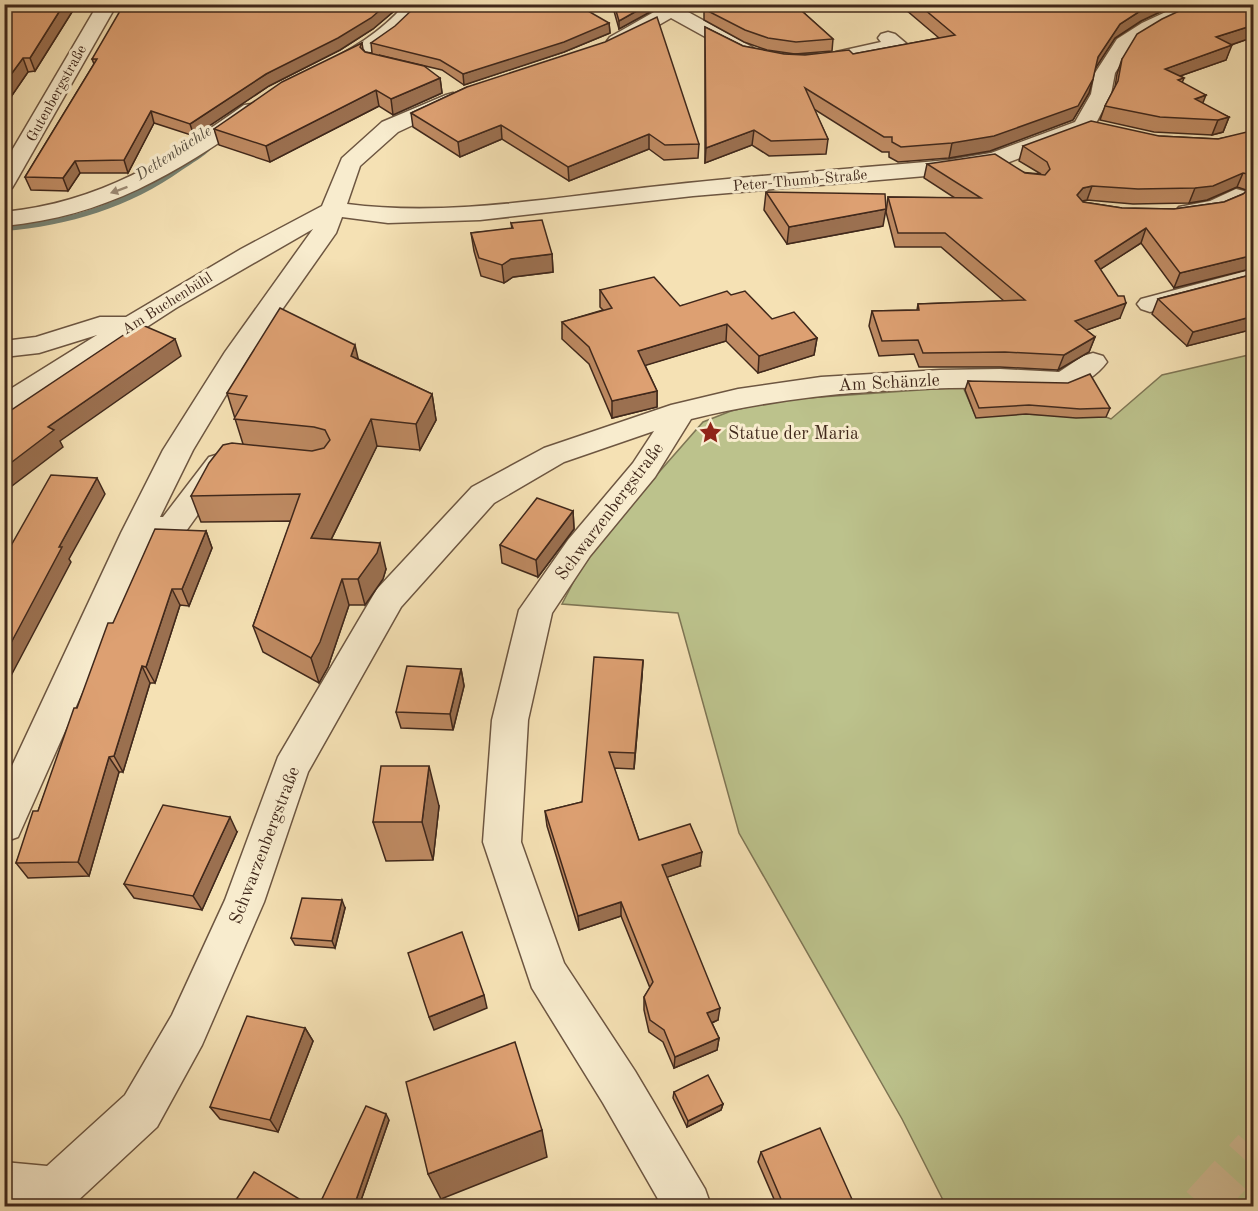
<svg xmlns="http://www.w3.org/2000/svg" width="1258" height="1211" font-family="'Old Standard TT',serif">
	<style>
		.green { fill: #bcc28c; stroke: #7e7554; stroke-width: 1.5 }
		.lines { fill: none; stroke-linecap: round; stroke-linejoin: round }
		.stream { fill: #778272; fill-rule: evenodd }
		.highway-tunnel { stroke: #d1bc95; stroke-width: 42; stroke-dasharray: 42 21; stroke-linecap: butt }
		.minor-casing { stroke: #6d5641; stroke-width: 3 }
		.minor { fill: #f8ecce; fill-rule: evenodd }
		.wall { fill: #be8a62; stroke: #40281b; stroke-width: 1.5; fill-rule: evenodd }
		.shaded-wall { fill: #9b7050; stroke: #40281b; stroke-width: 1.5 }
		.building { fill: #dda072; stroke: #40281b; stroke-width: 1.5 }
		.oneway { fill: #9c8a74 }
		.labels { text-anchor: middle; stroke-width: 6; stroke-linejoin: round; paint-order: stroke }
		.far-street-label { font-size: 15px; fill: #40281b; stroke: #f8ecce }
		.far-water-label { font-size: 16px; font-style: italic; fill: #574e3f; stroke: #f8ecce }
		.street-label { font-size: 18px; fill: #40281b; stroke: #f8ecce }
		.poi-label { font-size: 18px; fill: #40281b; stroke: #f8ecce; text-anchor: start }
	</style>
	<rect width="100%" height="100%" fill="#f5e1b4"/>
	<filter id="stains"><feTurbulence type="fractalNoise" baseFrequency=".00333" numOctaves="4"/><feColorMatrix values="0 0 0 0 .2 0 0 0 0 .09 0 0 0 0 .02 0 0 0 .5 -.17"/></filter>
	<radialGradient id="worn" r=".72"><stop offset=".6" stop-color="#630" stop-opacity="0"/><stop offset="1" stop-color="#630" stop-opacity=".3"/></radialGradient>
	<polygon class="green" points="1253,354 1253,1206 946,1206 902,1119 739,833 678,613 562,604 589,552 703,422 731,411 778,400 963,387 976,417 1023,414 1106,417 1111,419 1162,375"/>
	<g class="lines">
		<path class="stream" d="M 205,146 L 212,148 C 204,157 192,163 182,170 C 130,207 69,226 4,231 L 4,225 C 86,220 141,194 205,146 Z"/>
		<polyline class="highway-tunnel" points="1202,1206 1254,1149"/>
		<defs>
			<g id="minor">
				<polygon points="98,4 117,4 15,183 12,188 4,190 4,164"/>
				<path d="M 405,4 L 424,4 C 408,27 345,82 316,75 L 313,71 L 316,67 C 349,51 381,33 405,4 Z"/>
				<polygon points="661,4 679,4 679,7 752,47 755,51 752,55 738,55 671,18 624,45 610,45 607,41 610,37 661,8"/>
				<path d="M 1183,4 L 1208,4 L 1206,8 L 1156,31 L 1131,47 L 1115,73 L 1111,94 L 1092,131 L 1004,164 L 949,174 L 693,196 L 480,220 L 388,223 L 342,217 L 336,233 L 250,355 L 193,450 L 160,517 L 163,517 L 209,457 L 219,454 L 229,457 L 234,464 L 184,534 L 149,542 L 18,837 L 4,842 L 4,783 L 121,533 L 163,450 L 225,352 L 313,229 L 176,308 L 14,413 L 4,415 L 4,393 L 97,335 L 39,353 L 4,357 L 4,341 L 36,337 L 100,317 L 126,317 L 241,249 L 322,206 L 342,158 L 382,122 L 446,95 L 453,93 L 460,95 L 464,99 L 460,103 L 398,132 L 360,166 L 347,204 C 447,217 550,198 650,187 C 749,176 849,169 949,160 L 991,153 L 1075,122 L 1091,94 L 1095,73 L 1117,39 L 1142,23 Z"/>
				<polygon points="888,32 895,34 908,45 905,49 843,62 836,60 833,56 836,52 881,42 878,38 881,34"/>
				<path d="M 252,104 L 260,105 L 263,110 L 260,115 C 176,173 108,216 4,226 L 4,212 C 102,202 166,160 244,105 Z"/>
				<path d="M 1236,189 L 1244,191 L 1248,196 C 1235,214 1199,222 1179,217 L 1175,212 L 1179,207 L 1210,201 Z"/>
				<polygon points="1254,269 1254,284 1150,312 1141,309 1137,304 1141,299"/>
				<path d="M 1093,353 L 1103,356 L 1107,362 C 1098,375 1080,386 1065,390 C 940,384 813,389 691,419 L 655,477 L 590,556 L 552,613 L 528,720 L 521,842 L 564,963 L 635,1071 L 705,1189 L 711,1206 L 662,1206 L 603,1103 L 532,988 L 483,842 L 492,720 L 519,610 L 568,540 L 633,463 L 654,431 L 564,462 L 494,503 L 401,607 L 308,772 L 264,902 L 202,1045 L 157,1127 L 72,1206 L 4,1206 L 4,1162 L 47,1166 L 125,1095 L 172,1015 L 225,900 L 278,757 L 377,589 L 472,487 L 544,448 L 671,405 L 738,389 L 821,377 L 940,370 L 1000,369 L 1059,372 L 1083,356 Z"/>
			</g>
		</defs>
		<use href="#minor" class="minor-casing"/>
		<use href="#minor" class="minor"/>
	</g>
	<g class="wall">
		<polygon points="12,4 77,4 35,71 28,72 4,107 4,15"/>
		<polygon points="612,4 651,4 650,12 619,29"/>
		<polygon points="704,4 794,4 833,39 832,51 795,54 767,50 744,42 704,20"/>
		<polygon points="899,4 1177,4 1141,21 1115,38 1095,68 1089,93 1073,120 990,151 949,158 898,162 889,157 889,152 882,152 814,109 828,139 826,154 769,156 752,145 705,163 705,27 743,46 784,54 853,54 939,38"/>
		<polygon points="1254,4 1254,37 1231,45 1226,60 1180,76 1184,78 1182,83 1202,104 1229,117 1223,132 1212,135 1154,132 1100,120 1105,106 1115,87 1117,74 1122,59"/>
		<polygon points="393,12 373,29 340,50 269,86 194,136 154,123 128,173 80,173 68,191 31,190 25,177 94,64 92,59"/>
		<polygon points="609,23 610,33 564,52 464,85 442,70 379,55 440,78 442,93 393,115 379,106 270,162 219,145 214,129 362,43 363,49 365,52 372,53 371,43"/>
		<polygon points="467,87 699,144 698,158 664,160 649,149 569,181 502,139 460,157 413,127 411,113"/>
		<path d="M 1254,132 L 1254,268 L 1174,288 L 1141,243 L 1100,269 L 1120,318 L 1086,330 L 1095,337 L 1089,352 L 1058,370 L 1000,367 L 919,367 L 914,354 L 879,356 L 869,326 L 872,311 L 917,310 L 918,304 L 1004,301 L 941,247 L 895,247 L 886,212 L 888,197 L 955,198 L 924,178 L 927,164 L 1041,174 L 1019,161 L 1023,146 L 1159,136 L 1218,139 ZM 1237,187 L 1246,190 L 1247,191 L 1243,194 L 1224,202 L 1174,209 L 1122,208 L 1083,202 L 1082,201 L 1087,200 L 1133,204 L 1189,203 L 1207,200 Z"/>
		<polygon points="766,192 883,226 787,244 764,210"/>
		<polygon points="511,223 552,254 553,272 513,277 504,283 481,276 474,251 471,233 512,229"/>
		<polygon points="1254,274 1254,329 1187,346 1152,314 1158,299"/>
		<polygon points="600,290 680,306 731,295 772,319 817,338 814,355 758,373 726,341 645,365 657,391 657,407 612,418 589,364 562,339 562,322 603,310 600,307"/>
		<polygon points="358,359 432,394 436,420 420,450 377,446 331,540 386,569 383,579 365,605 349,605 328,667 319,683 263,652 253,626 291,521 201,522 191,496 243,444 227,393"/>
		<polygon points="968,381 1110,408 1106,417 1076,418 1026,414 976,418 965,390"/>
		<polygon points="573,511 574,529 538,577 502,563 500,545"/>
		<polygon points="206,531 212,548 189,606 180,605 155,683 150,683 123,772 119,772 89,876 28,878 16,863 38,811 77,708 113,623"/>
		<polygon points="643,660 642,676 634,769 614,768 639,840 700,866 667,877 718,1020 712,1023 719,1038 717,1050 674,1068 663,1042 649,1032 644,1010 644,997 650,988 621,916 579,930 547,826 545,811 582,802"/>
		<polygon points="461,669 464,686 453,730 401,728 396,712"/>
		<polygon points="439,806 433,860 386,861 373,822"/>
		<polygon points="237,832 202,910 134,898 124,884"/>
		<polygon points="345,908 335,948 295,945 291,938"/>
		<polygon points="305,1028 313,1041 278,1132 220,1119 210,1107"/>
		<polygon points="674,1092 723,1104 721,1110 687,1127 673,1098"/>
		<polygon points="389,1120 359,1206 331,1206 326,1204 322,1199"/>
		<polygon points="761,1152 855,1206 777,1206 758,1162"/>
	</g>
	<g class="shaded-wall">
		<polygon points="64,4 77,4 35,71 30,58"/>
		<polygon points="387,4 395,4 393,12 373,29 340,50 269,86 194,136 190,124 266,74"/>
		<polygon points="649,4 651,4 650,12 619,29 619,21"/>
		<polygon points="1151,4 1177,4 1141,21 1115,38 1093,72 1098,57 1120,24"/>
		<polygon points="609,23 610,33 564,52 464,85 463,74"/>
		<polygon points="1254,25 1254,37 1210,52 1216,37"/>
		<polygon points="1232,45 1226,60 1160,83 1165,69"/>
		<polygon points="23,58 28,72 4,107 4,84"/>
		<polygon points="440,78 442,93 393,115 391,99"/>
		<polygon points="1093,79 1089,93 1073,120 990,151 949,158 952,143"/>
		<polygon points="376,90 379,106 270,162 266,146"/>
		<polygon points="1206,95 1200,110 1195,99"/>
		<polygon points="151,111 154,123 128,173 124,160"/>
		<polygon points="1229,117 1223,132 1212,135 1218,120"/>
		<polygon points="501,125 502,139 460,157 458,142"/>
		<polygon points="754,130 752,145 705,163 706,148"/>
		<polygon points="649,134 649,149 569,181 568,167"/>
		<polygon points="75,161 80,173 68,191 63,178"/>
		<polygon points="1243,173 1237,187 1207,200 1189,203 1195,188"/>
		<polygon points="1092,186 1087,200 1078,202 1077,195 1083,188"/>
		<polygon points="886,209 883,226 787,244 789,227"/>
		<polygon points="1146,228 1141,243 1090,276 1095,261"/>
		<polygon points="552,254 553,272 513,277 504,283 502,265 511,259"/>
		<polygon points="1254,255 1254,268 1174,288 1180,273"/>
		<polygon points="1126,303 1120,318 1070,336 1075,321"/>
		<polygon points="1254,316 1254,329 1187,346 1193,332"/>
		<polygon points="727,324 726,341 637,368 638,351"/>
		<polygon points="1095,337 1089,352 1058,370 1064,355"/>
		<polygon points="817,338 814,355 758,373 759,356"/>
		<polygon points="175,339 181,356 60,441 63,447 4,492 4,468 48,427"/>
		<polygon points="355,345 361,371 351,356"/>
		<polygon points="657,391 657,407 612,418 612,401"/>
		<polygon points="432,394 436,420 420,450 416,424"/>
		<polygon points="371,419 377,446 319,564 311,538"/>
		<polygon points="97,478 105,494 69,559 71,562 4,689 4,656 59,547"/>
		<polygon points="573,511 574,529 538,577 536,560"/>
		<polygon points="206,531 212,548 189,606 182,589"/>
		<polygon points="380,543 386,569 383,579 365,605 358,579"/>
		<polygon points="342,579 349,605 328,667 319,683 311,658"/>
		<polygon points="172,589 180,605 155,683 146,667"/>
		<polygon points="643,660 642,676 634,769 635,753"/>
		<polygon points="142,666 150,683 123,772 114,756"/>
		<polygon points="461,669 464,686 453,730 450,714"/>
		<polygon points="4,690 9,697 4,708"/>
		<polygon points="109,757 119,772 89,876 78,862"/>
		<polygon points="429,766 439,806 433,860 422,822"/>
		<polygon points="230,817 237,832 202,910 193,896"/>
		<polygon points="702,852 700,866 662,879 662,865"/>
		<polygon points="342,900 345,908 335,948 332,941"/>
		<polygon points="621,902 621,916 579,930 578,916"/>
		<polygon points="484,995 487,1008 434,1030 429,1017"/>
		<polygon points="720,1008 718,1020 706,1025 707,1013"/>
		<polygon points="305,1028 313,1041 278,1132 270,1120"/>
		<polygon points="719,1038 717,1050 674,1068 675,1057"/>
		<polygon points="723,1104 721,1110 687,1127 688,1121"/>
		<polygon points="386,1114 389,1120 359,1206 354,1206"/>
		<polygon points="542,1130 547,1157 441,1199 428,1174"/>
	</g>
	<g class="building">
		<polygon points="12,4 64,4 30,58 23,58 4,84 4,15"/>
		<polygon points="124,4 387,4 371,18 338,38 266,74 190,124 151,111 124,160 75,161 63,178 25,177 97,59 92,59"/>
		<polygon points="420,4 576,4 609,23 564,42 463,74 440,60 371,43 395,26 416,6"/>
		<polygon points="614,4 649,4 619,21"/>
		<polygon points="704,4 794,4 833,39 796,42 768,38 745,30 704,9"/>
		<polygon points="918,4 1151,4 1120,24 1098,57 1093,79 1078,106 994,136 952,143 901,147 892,142 892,137 884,137 805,88 828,139 771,141 754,130 706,148 705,27 743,46 784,54 805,55 849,50 853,54 955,35"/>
		<polygon points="1194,4 1254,4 1254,25 1216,37 1232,45 1165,69 1184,78 1178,80 1206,95 1195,99 1229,117 1218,120 1160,117 1105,106 1118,81 1122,59 1137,34 1162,19"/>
		<polygon points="657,17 699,144 665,145 649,134 568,167 501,125 458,142 411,113 467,87 605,42"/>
		<polygon points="362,43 360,47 365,52 424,66 440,78 391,99 376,90 266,146 214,129 282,82"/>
		<polygon points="1091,121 1159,136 1218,139 1251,131 1254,132 1254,178 1252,175 1243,173 1213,186 1195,188 1138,189 1092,186 1083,188 1077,195 1083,202 1122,208 1174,209 1224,202 1243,194 1254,185 1254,255 1180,273 1146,228 1095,261 1118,296 1124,296 1126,303 1075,321 1095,337 1064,355 1005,352 923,353 918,340 882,341 872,311 919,310 918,304 1025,300 945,233 898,233 888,197 981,198 927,164 995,154 1025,173 1045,175 1050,169 1047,162 1023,146"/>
		<polygon points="766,192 885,194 886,209 789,227"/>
		<polygon points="542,220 552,254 511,259 502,265 479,258 471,233 513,228 511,223"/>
		<polygon points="1254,274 1254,316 1243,319 1193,332 1158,299"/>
		<polygon points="654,277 680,306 727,291 731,295 745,291 772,319 794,312 817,338 759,356 727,324 638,351 657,391 612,401 589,347 562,322 612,308 600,290"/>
		<polygon points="280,308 355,345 351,356 432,394 416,424 371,419 311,538 380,543 377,553 358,579 342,579 320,642 311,658 253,626 300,494 191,496 209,463 223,445 232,443 312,451 324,448 330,440 325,430 314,427 234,419 247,396 227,393"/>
		<polygon points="140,324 175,339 48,427 54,430 4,468 4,415"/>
		<polygon points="1090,374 1110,408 1080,409 1029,405 979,408 968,381 1068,383"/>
		<polygon points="51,475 97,478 59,547 62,547 4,656 4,558"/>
		<polygon points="537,498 573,511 536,560 500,545"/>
		<polygon points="155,529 206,531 182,589 172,589 146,667 142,666 114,756 109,757 78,862 16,863 33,811 38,811 74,708 77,708 108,623 113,623"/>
		<polygon points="594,657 643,660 635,753 609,752 639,840 690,824 702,852 662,865 720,1008 707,1013 719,1038 675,1057 664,1030 650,1020 644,997 653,982 621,902 578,916 545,811 582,802"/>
		<polygon points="407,666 461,669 450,714 396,712"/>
		<polygon points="381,766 429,766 422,822 373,822"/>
		<polygon points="163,805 230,817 193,896 124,884"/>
		<polygon points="302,898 342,900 332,941 291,938"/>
		<polygon points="462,932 484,995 429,1017 408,953"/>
		<polygon points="247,1016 305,1028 270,1120 210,1107"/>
		<polygon points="515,1042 542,1130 428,1174 406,1082"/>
		<polygon points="708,1075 723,1104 688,1121 674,1092"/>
		<polygon points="366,1106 386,1114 354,1206 336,1206 322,1199"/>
		<polygon points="820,1128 855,1206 784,1206 761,1152"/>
		<polygon points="254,1172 311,1206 232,1206"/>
	</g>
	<defs><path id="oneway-solid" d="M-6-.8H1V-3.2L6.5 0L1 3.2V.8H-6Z" transform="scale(1.5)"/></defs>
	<use class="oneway" href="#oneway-solid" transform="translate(119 190) rotate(160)"/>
	<defs>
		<symbol id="sight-bare" viewBox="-9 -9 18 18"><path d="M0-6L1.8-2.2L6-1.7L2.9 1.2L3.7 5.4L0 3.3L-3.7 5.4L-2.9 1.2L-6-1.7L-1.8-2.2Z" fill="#8f2418" stroke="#f8ecce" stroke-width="2.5" paint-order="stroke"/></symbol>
	</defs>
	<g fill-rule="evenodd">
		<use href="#sight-bare" x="694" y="416" width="33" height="33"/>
	</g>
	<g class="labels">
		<g class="far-street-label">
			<text transform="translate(56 93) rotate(-61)" y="5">Gutenbergstraße</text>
			<text transform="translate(800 180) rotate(-5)" y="5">Peter-Thumb-Straße</text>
			<text transform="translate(167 303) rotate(-32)" y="5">Am Buchenbühl</text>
		</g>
		<g class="far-water-label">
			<text transform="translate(173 152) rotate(-33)" y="6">Dettenbächle</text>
		</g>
		<g class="street-label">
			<text transform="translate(889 382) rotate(-3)" y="6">Am Schänzle</text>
			<text transform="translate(609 511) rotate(-53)" y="6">Schwarzenbergstraße</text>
			<text transform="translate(264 845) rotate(-69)" y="6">Schwarzenbergstraße</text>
		</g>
		<g class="poi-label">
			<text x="728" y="439">Statue der Maria</text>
		</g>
	</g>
	<rect width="1258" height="1211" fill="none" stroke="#f5e1b4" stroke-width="24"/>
	<rect x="6" y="6" width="1246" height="1199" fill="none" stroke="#40281b" stroke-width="3"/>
	<rect x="12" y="12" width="1234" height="1187" fill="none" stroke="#40281b" stroke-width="1.5"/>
	<rect width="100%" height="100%" filter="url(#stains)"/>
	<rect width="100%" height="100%" fill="url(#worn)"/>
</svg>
